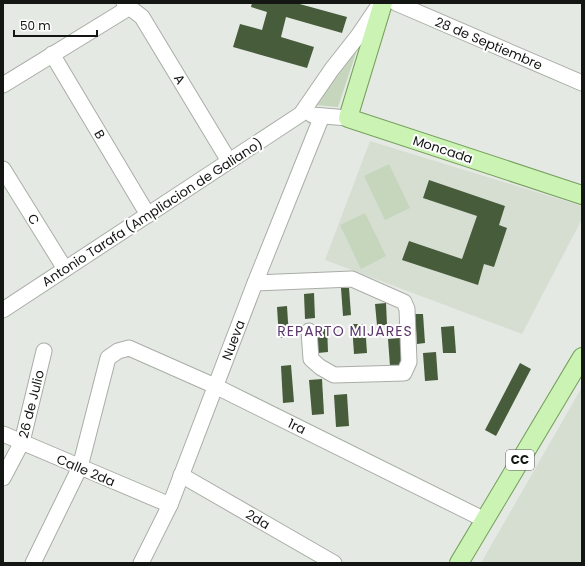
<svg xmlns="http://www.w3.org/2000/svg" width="585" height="566" font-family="Poppins,sans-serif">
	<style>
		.built { fill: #d6ded2 }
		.green { fill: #c5d6bc }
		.building { fill: #475c3b }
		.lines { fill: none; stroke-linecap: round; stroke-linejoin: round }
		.minor-casing { stroke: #a9ada7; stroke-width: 17 }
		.major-casing { stroke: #75a05c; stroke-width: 20 }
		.minor { stroke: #fff; stroke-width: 15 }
		.major { stroke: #cbf3b4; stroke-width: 18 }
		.labels { text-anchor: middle; stroke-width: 4; stroke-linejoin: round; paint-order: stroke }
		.shield { fill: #fff; stroke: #5a5c5a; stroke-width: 1 }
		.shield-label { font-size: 12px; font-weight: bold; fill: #141614 }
		.street-label { font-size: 13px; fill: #141614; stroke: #fff }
		.neighbourhood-label { font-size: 14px; letter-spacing: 1px; fill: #5c366d; stroke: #fff }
	</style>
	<rect width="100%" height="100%" fill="#e5e9e3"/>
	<g class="built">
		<polygon points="370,141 582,206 582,219 522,334 325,260"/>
		<polygon points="582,387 582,563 481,563"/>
	</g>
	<g class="green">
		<polygon points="357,50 338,107 315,105"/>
		<polygon points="389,164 410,208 385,220 364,176"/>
		<polygon points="365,213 386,256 361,269 340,225"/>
	</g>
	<g class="building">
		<polygon points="252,3 296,3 347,17 342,33 286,17 281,37 314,47 307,68 233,47 240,24 262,30 267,12 251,7"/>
		<polygon points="429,180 505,206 499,225 507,228 494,267 484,264 478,285 402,260 409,241 462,259 477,216 423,198"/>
		<polygon points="341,288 349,288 351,315 343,316"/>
		<polygon points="314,293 315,318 305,319 304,294"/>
		<polygon points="386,303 387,325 377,325 375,304"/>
		<polygon points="287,306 289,337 279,338 277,307"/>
		<polygon points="415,314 423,314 425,343 417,344"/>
		<polygon points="352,324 365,324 367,353 354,354"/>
		<polygon points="327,326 328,352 318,353 317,327"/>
		<polygon points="454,326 456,353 443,353 441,327"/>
		<polygon points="400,338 402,366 390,366 388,339"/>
		<polygon points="436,352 438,380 425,381 423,353"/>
		<polygon points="520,363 531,369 496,436 485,430"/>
		<polygon points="291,365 294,402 283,403 281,366"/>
		<polygon points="322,379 324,414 312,415 309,380"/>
		<polygon points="347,394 349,426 336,427 334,395"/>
	</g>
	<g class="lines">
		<defs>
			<g id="minor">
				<polyline points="124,3 142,17 229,161"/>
				<polyline points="396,3 582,83"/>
				<polyline points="52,54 148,215"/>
				<polyline points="3,85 130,7"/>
				<polyline points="312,115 348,118"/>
				<polyline points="3,169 65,269"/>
				<polyline points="255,283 352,279 404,302 407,309 409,362 404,373 334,375 320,367 311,359 309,331"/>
				<polyline points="3,310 301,114 332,69 358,36 379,5"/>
				<polyline points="3,434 170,505"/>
				<polyline points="181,475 334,563"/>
				<polyline points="3,478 22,442 44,351"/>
				<polyline points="33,563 80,467 108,358 118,351 129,348 215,386 485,520"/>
				<polyline points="141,563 170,505 255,283 322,116"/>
			</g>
			<g id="major">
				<polyline points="383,3 348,118 582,195"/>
				<polyline points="459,563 582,357"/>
			</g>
		</defs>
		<use href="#minor" class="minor-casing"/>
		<use href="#major" class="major-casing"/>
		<use href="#minor" class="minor"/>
		<use href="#major" class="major"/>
	</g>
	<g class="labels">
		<rect class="shield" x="506" y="450" width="28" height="20" rx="3"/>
		<g class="shield-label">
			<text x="520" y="464">CC</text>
		</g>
		<g class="street-label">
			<text transform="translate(489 43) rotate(23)" y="5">28 de Septiembre</text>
			<text transform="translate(180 79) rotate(59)" y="5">A</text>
			<text transform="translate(100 134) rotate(59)" y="5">B</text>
			<text transform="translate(443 149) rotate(18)" y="5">Moncada</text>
			<text transform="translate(152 212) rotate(-33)" y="5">Antonio Tarafa (Ampliacion de Galiano)</text>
			<text transform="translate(34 219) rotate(58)" y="5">C</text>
			<text transform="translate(233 340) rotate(-69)" y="5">Nueva</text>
			<text transform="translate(31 404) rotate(-76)" y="5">26 de Julio</text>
			<text transform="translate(297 426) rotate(26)" y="5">1ra</text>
			<text transform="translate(86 470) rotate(23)" y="5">Calle 2da</text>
			<text transform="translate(258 519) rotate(30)" y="5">2da</text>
		</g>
		<g class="neighbourhood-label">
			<text x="345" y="336">REPARTO MIJARES</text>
		</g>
	</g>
	<rect width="585" height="566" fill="none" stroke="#141614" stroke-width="8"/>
	<path d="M14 30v6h83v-6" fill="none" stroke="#141614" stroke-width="2"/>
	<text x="20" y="30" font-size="12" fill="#141614" stroke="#ffffff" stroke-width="3" paint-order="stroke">50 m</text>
</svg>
